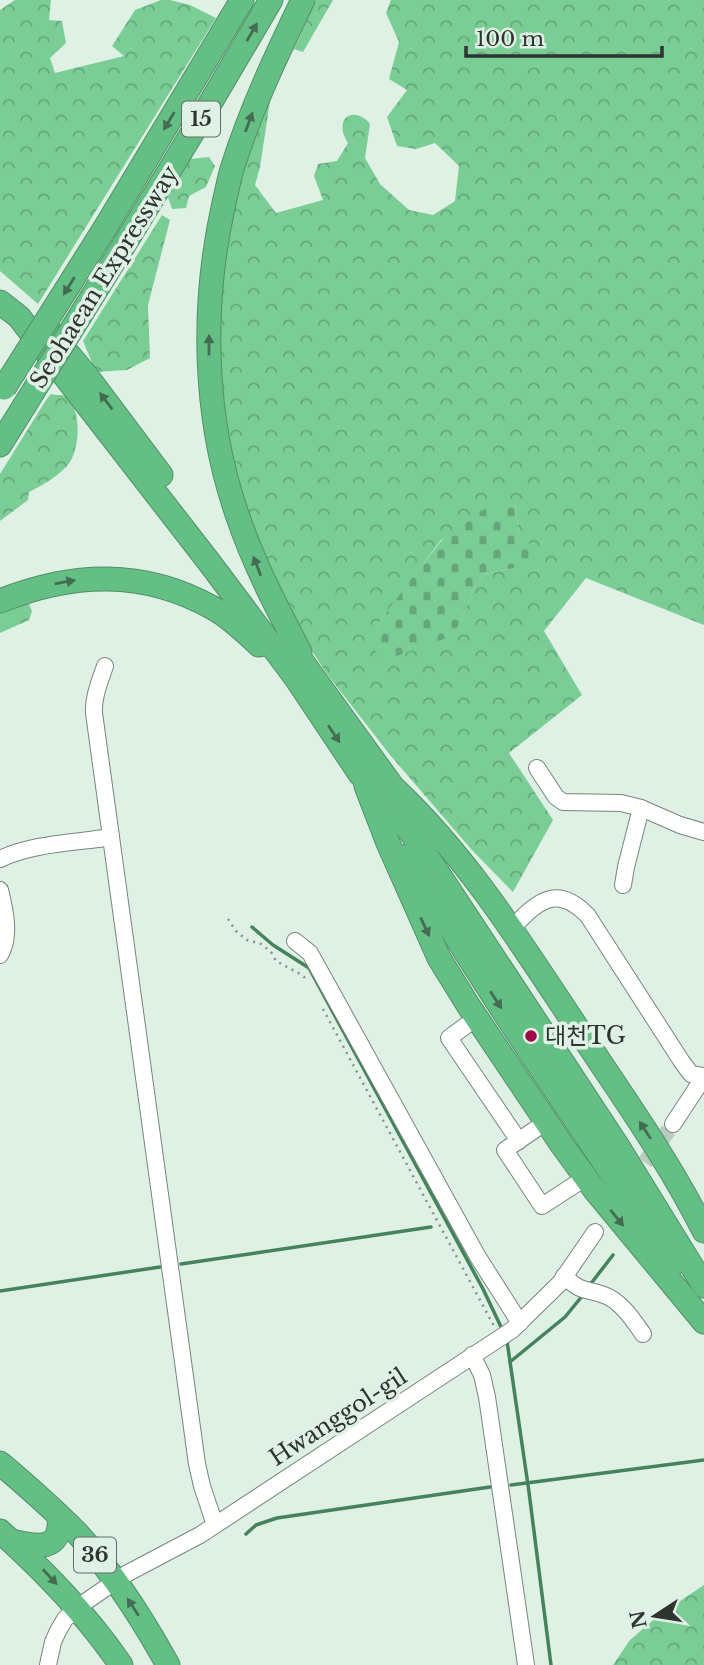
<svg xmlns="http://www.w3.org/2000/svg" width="704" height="1665" font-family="'Libre Baskerville','Noto Sans KR',serif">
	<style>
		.forest { fill: url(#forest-crowns); fill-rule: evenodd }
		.cemetery { fill: url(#cemetery-stones) }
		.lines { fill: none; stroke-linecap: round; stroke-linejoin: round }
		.stream { stroke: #45835c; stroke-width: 3.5 }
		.minor-tunnel { stroke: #bccbc0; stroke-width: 16; stroke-dasharray: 16 8; stroke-linecap: butt }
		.minor-casing { stroke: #77867b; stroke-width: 18 }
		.highway-casing { stroke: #518f67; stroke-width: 25 }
		.path { stroke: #849088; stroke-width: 2.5; stroke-dasharray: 2 5; stroke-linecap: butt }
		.minor { stroke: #fff; stroke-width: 16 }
		.highway { stroke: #64bf84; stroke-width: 23 }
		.highway-bridge-casing { stroke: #518f67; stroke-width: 25; stroke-linecap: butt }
		.highway-bridge { stroke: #64bf84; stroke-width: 23 }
		.oneway { fill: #446c52 }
		.poi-dot { fill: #a0074c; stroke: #dff0e4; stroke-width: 2.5 }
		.labels { text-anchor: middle; stroke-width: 7; stroke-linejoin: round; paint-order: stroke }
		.shield { fill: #dff0e4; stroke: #636d66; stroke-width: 2 }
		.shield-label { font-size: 21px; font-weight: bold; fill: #2e3530 }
		.street-label { font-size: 23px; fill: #2e3530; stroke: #dff0e4 }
		.poi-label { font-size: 23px; fill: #2e3530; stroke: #dff0e4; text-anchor: start }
	</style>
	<defs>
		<pattern id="forest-crowns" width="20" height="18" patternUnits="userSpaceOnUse" patternTransform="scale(1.75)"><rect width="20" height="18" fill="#7bcd96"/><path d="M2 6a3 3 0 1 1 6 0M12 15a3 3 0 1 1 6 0" fill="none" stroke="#65a77b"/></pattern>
		<pattern id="cemetery-stones" width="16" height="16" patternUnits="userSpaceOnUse" patternTransform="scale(1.75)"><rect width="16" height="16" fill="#7bcd96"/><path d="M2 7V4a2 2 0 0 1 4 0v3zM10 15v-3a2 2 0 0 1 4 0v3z" fill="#65a77b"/></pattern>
	</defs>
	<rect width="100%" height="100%" fill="#dff0e4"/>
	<g class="forest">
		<polygon points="15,0 51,0 49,20 62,21 66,43 50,58 55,73 124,56 112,46 135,10 161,0 170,0 190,5 216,18 38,304 0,271 0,10"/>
		<polygon points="316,0 333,0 303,52 294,49"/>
		<path d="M 391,0 L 704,0 L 704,625 L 586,578 L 544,631 L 582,695 L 509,753 L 553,820 L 513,892 L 471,849 L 390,755 L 327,674 L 304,639 L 247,521 L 225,438 L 217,316 L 232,202 L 272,88 L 260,167 L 255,185 L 276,213 L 323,200 L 314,176 L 318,164 L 337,161 L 348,143 C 347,141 343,134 343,132 C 339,111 360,110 370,124 L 365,158 L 380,184 L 409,210 L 433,215 L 455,201 L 459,166 L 435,143 L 416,149 L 397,146 L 387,117 L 407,90 L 389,79 L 399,42 L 386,13 ZM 515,504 L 519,534 L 510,569 L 484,574 L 475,586 L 461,621 L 376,627 L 441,540 Z"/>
		<polygon points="209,157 215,166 206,187 189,196 186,208 172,209 168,197 190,159"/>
		<polygon points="162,215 170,220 148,305 150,358 127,370 96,372 83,341"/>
		<path d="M 51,394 C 53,395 60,395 62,395 C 83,404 80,446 70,462 C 61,475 43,485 29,492 L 28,500 L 0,521 L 0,474 L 46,400 Z"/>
		<polygon points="23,601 29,604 32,611 29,620 0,633 0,609"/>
		<polygon points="704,1585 704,1665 613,1665 630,1640 659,1615"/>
	</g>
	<polygon class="cemetery" points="502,503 515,504 519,534 530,544 528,562 510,569 484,574 475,586 461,621 452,636 388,659 378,655 374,648 376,627 409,582 442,540 482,510"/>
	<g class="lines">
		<g class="stream">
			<polyline points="252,927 273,945 309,968 483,1289 503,1331"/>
			<polyline points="181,1264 431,1227"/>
			<polyline points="589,1286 613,1255"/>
			<polyline points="0,1291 160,1267"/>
			<polyline points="507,1341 529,1492 551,1665"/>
			<polyline points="510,1362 565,1317 583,1295"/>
			<polyline points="511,1485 704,1460"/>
			<polyline points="246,1534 256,1525 277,1518 490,1487"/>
		</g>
		<polyline class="minor-tunnel" points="631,1182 673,1124"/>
		<defs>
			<g id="minor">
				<path d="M 105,666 C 100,681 93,697 94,713 L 197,1464 L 202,1486 L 215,1525"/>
				<polyline points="537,768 556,797 563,802 621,803 641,808 680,825 704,832"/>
				<path d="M 0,859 C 34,843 75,843 111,837"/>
				<polyline points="623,885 626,867 641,808"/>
				<path d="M 0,890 C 5,910 11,937 0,955"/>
				<path d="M 511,929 C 536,903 556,882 588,916 L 682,1062 L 691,1074 L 704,1076"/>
				<polyline points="295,941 310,953 478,1257 520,1323"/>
				<polyline points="476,1018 449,1038 519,1141"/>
				<polyline points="546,1122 505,1150 542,1206 585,1178"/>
				<polyline points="673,1124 704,1077"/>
				<path d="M 564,1276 C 582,1293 584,1288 604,1295 C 621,1301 633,1320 643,1334"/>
				<polyline points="472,1355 482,1375 487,1397 526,1665"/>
				<polyline points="48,1665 53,1642 58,1631 65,1619 78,1607 126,1574 200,1535 512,1330 560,1283 595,1232"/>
			</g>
			<g id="highway">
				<polyline points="105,228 242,0"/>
				<polyline points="129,237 205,112 271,0"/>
				<polyline points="0,302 19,317 209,562 296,678 360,774 385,800 415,838 617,1145 704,1286"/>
				<polyline points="49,331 86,375 161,475"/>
				<polyline points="0,445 23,408"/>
				<path d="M 0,601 C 73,572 143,569 213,608 C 230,617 245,632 259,645"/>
				<polyline points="288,642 405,804"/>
				<path d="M 300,652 C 277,608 254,564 238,517 C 203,418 201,305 224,203 C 227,191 229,178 233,166 C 251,109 277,54 303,0"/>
				<polyline points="366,786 388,843 439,958 468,1005 562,1145 594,1189 704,1322"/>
				<path d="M 396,790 C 470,860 524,948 580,1032 C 623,1097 669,1161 704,1231"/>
				<path d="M 407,856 C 489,996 582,1129 673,1264"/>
				<path d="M 0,1463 C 26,1485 52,1508 76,1532 C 113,1572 142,1618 168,1665"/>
				<path d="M 0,1531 C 46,1573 85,1613 121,1665"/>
				<path d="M 11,1541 C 37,1547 62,1552 59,1517"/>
			</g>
		</defs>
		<use href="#minor" class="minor-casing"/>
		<use href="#highway" class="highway-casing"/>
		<g class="path">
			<polyline points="228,919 236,931 247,940 261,944 271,952 276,961 302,975 308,981"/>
			<polyline points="323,1009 494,1326"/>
		</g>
		<use href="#minor" class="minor"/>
		<use href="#highway" class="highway"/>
		<defs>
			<g id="highway-bridge">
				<polyline points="4,388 105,228"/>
				<polyline points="23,408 129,237"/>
			</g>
		</defs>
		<use href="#highway-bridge" class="highway-bridge-casing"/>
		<use href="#highway-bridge" class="highway-bridge"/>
	</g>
	<defs><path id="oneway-solid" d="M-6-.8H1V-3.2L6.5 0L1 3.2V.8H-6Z" transform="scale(1.75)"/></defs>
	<g class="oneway">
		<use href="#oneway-solid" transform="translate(252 32) rotate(-60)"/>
		<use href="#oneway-solid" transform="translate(169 121) rotate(121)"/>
		<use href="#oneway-solid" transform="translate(249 122) rotate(-70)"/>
		<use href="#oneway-solid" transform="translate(69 286) rotate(122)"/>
		<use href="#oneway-solid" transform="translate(209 345) rotate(-90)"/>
		<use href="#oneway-solid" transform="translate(106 401) rotate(-127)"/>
		<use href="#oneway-solid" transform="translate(257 566) rotate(-111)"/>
		<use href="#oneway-solid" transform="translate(65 582) rotate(-10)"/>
		<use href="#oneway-solid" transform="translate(334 734) rotate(56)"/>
		<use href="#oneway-solid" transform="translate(425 927) rotate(65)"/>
		<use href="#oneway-solid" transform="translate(496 1000) rotate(57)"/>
		<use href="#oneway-solid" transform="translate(645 1130) rotate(-123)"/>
		<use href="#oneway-solid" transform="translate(617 1218) rotate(51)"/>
		<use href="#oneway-solid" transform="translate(50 1577) rotate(47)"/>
		<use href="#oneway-solid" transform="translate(133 1607) rotate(-123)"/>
	</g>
	<circle class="poi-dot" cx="531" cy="1036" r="7"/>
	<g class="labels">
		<g class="shield">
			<rect x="182" y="101.5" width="38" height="35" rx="5"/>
			<rect x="74" y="1537.5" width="42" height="35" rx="5"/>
		</g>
		<g class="shield-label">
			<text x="201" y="126">15</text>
			<text x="95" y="1562">36</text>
		</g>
		<g class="street-label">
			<text transform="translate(104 277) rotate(-58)" y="8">Seohaean Expressway</text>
			<text transform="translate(338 1417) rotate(-33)" y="8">Hwanggol-gil</text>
		</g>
		<g class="poi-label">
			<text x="545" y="1044">대천TG</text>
		</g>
	</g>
	<g transform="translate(655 1616) rotate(258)" stroke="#dff0e4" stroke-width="5" paint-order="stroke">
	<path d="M0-5L12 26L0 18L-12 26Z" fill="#2e3530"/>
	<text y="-10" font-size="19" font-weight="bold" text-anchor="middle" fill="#2e3530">N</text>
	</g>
	<path d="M466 46v10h196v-10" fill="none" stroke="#2e3530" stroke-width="3.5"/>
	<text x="476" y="46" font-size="21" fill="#2e3530" stroke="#dff0e4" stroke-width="5" paint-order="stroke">100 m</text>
</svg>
